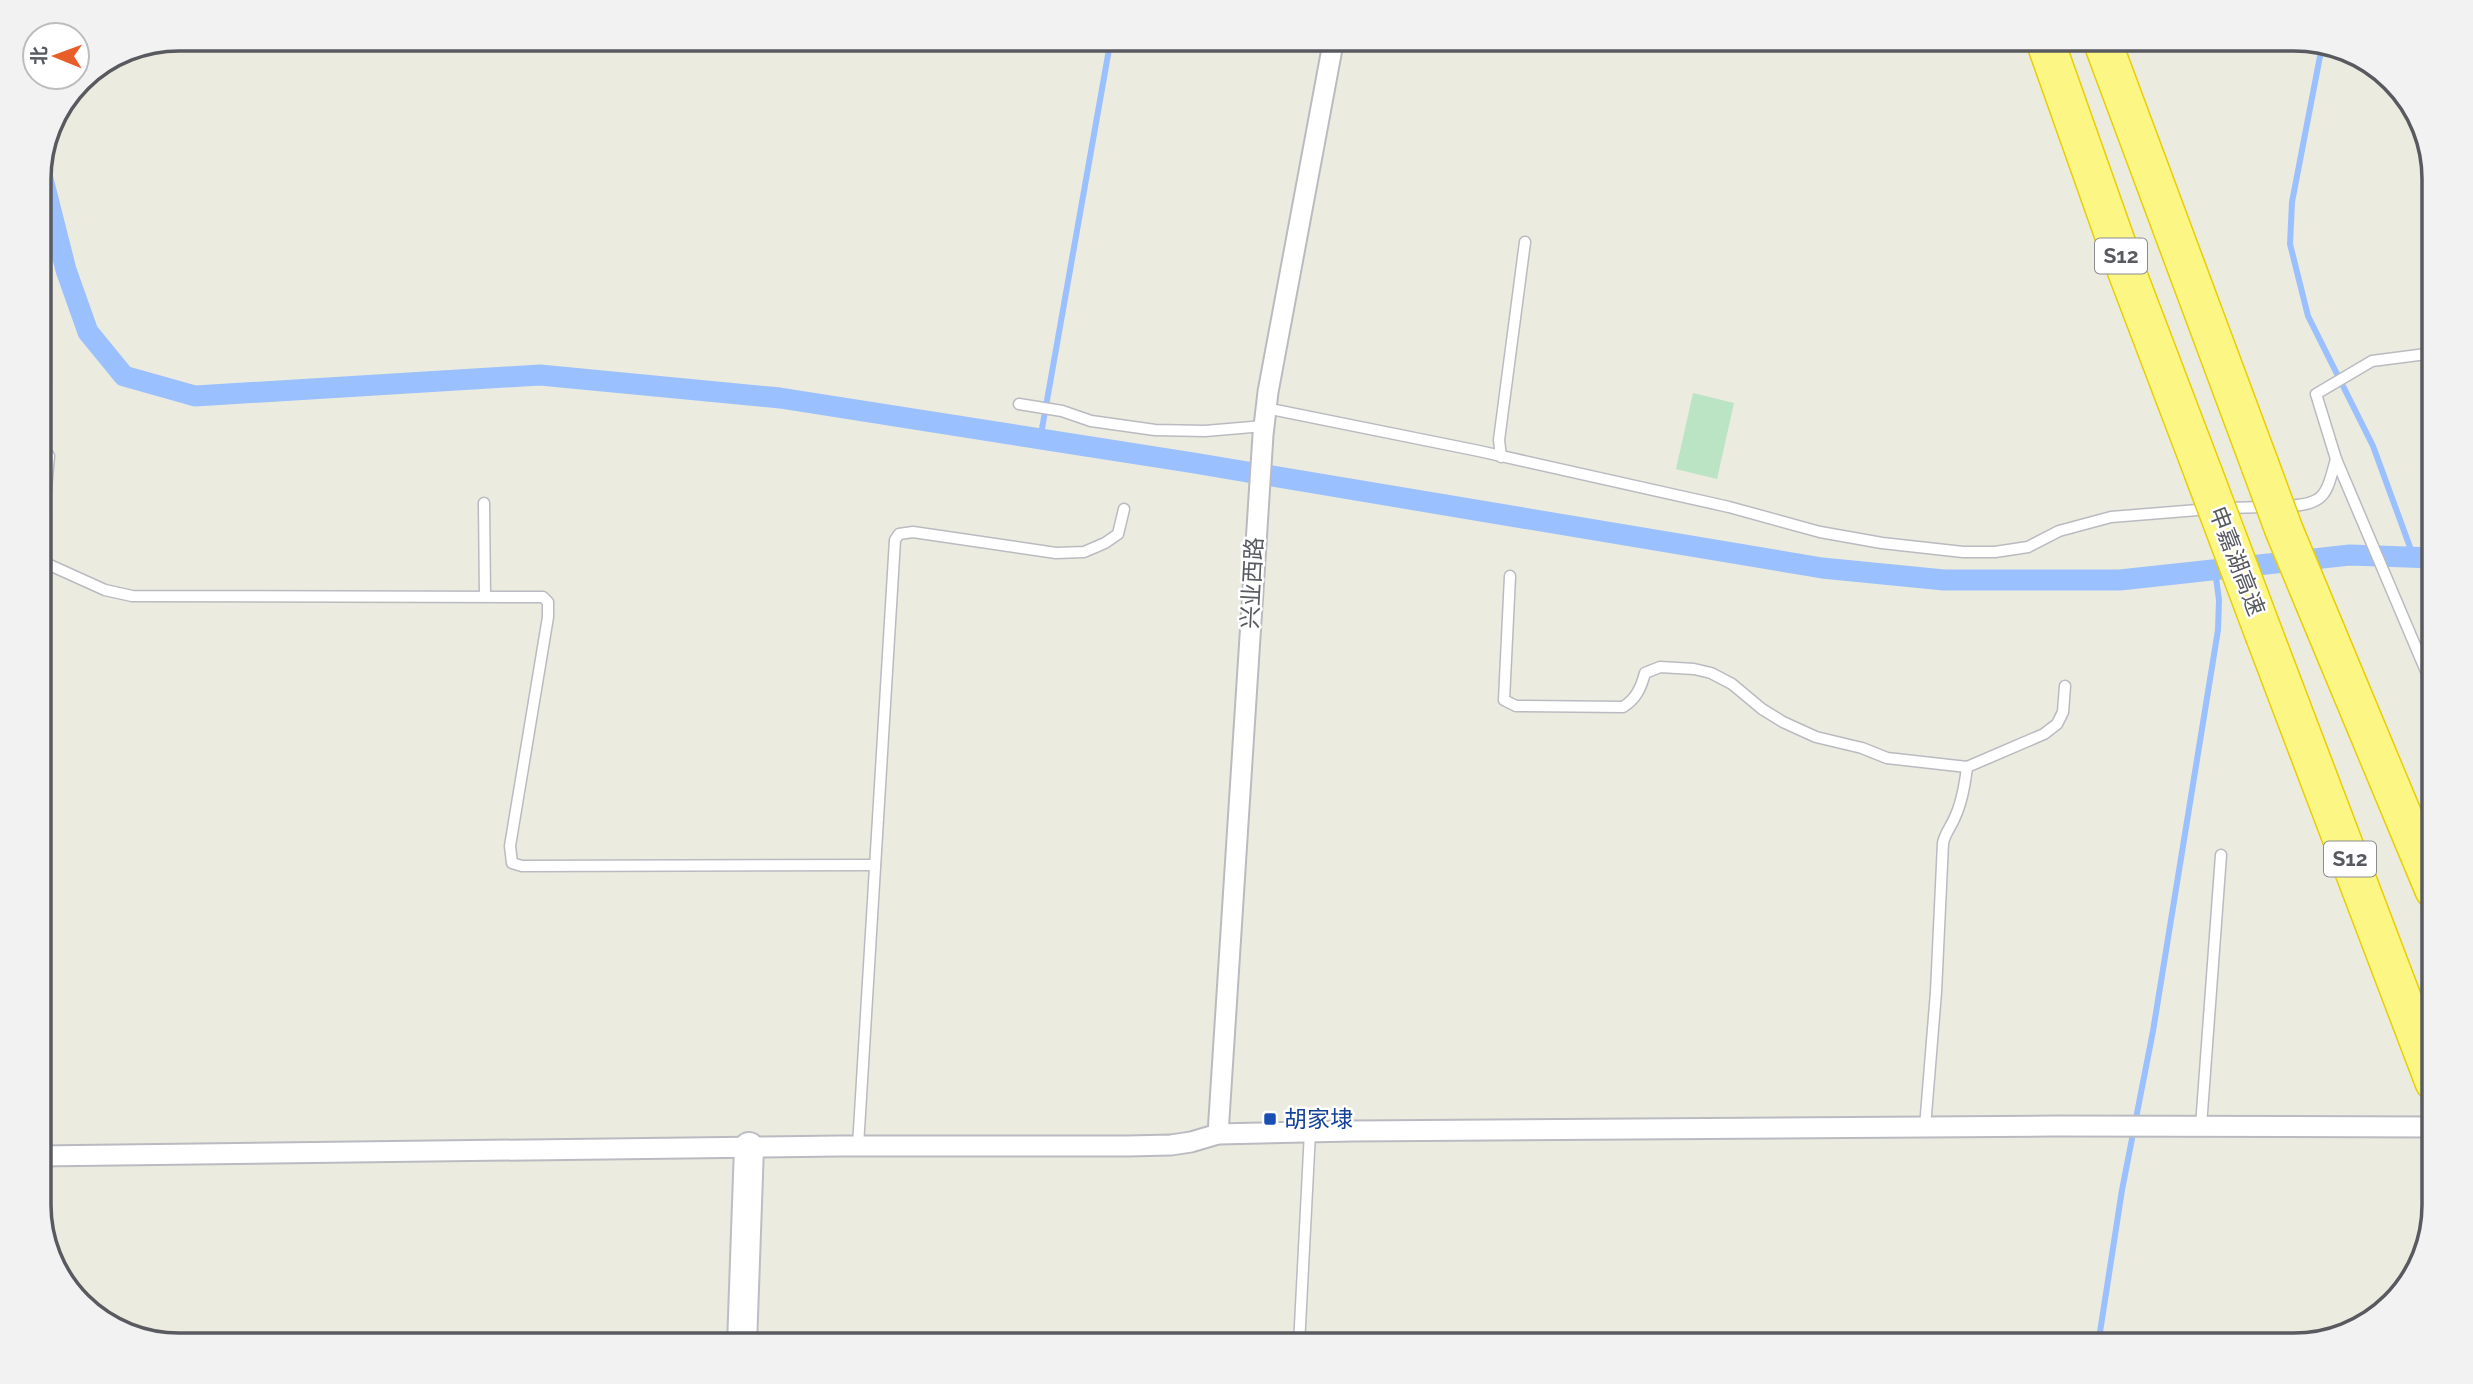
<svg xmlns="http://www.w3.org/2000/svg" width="2473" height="1384" font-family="Raleway,'Noto Sans SC',sans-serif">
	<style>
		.green { fill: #bae4c3 }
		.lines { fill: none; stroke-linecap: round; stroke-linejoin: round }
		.stream { stroke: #9bc0ff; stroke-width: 6 }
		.canal { stroke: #9bc0ff; stroke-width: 21 }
		.lane-casing { stroke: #babbc1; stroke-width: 13 }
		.street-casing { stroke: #babbc1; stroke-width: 23 }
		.secondary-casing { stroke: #bcbdc5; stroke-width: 32 }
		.highway-casing { stroke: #e9cf01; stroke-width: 40 }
		.lane { stroke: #fff; stroke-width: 10 }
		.street { stroke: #fff; stroke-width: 19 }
		.secondary { stroke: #fff; stroke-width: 28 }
		.highway { stroke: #fcf685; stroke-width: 37 }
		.highway-bridge-casing { stroke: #e9cf01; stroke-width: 40; stroke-linecap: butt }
		.highway-bridge { stroke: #fcf685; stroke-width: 37 }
		.transit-dot { fill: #1a4fb4; stroke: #fff; stroke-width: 2.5 }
		.labels { text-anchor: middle; stroke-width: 5; stroke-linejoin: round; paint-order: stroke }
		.shield { fill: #fff; stroke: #8a8c90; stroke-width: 2 }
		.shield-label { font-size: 21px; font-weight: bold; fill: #585a60 }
		.street-label { font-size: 23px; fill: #585a60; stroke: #fff }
		.transit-label { font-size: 23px; fill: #164399; stroke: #fff; text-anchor: start }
		.rim { fill: none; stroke: #585a60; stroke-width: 3.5 }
	</style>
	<rect width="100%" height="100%" fill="#ebebdf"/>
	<polygon class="green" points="1693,393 1734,403 1717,479 1676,469"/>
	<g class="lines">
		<g class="stream">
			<polyline points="2322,46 2292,202 2290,244 2308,316 2373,446 2414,558"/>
			<polyline points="1040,440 1111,38"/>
			<polyline points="2098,1345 2122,1190 2153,1031 2218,630 2219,600 2215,570"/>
		</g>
		<polyline class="canal" points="40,167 66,270 88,332 124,376 195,396 540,375 780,398 1194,463 1822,568 1944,580 2120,580 2350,555 2434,558"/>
		<defs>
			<g id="lane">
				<polyline points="2434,353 2372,361 2316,394 2336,459 2434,690"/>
				<polyline points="1019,404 1062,411 1091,421 1155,430 1205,431 1264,426"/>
				<polyline points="1266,408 1479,451 1729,507 1820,532 1882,543 1963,552 1995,552 2028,547 2059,531 2111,517 2210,509"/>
				<polyline points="39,448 44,449 49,456 41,544 43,562 105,590 132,596 543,597 548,602 548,617 510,846 512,863 522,866 875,865"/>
				<polyline points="1501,457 1499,440 1525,242"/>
				<polyline points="484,503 485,596"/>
				<path d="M 2284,506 C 2325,505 2326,496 2336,459"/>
				<polyline points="2225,508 2266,507"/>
				<path d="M 1510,576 L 1504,700 L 1516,706 L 1623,707 C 1636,699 1641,688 1645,673 L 1660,667 L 1694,669 L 1711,673 L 1732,684 L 1762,709 L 1783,722 L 1816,737 L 1862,748 L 1887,758 L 1967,767 L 2044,734 L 2057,724 L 2063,712 L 2065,686"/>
				<polyline points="2201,1126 2221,855"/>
				<path d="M 1925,1127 L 1936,992 L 1943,843 C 1945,833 1951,827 1955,817 C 1962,802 1965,784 1967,767"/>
				<polyline points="858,1146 895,540 899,534 913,532 1056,553 1084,552 1105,543 1118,534 1124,509"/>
				<polyline points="2433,1213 2434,1153"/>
				<polyline points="1299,1345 1310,1132"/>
			</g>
			<g id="street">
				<polyline points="1218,1134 1263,435 1268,392 1334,38"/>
				<polyline points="39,1156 840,1146 1128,1146 1171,1145 1191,1142 1218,1134 1353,1131 2054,1126 2434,1127"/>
			</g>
			<polyline id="secondary" points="742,1345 749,1147"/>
			<g id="highway">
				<polyline points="2044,38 2125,267 2203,472"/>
				<polyline points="2101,38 2260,465"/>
				<polyline points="2326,631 2434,890"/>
				<polyline points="2265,637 2434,1082"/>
			</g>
		</defs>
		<use href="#lane" class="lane-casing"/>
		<use href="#street" class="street-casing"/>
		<use href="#secondary" class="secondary-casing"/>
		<use href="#highway" class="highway-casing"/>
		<use href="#lane" class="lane"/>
		<use href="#street" class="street"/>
		<use href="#secondary" class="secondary"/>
		<use href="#highway" class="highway"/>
		<defs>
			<g id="highway-bridge">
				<polyline points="2260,465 2284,530 2326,631"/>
				<polyline points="2203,472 2265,637"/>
			</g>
		</defs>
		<use href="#highway-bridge" class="highway-bridge-casing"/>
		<use href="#highway-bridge" class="highway-bridge"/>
	</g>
	<rect class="transit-dot" x="1263" y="1112" width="14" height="14" rx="3.5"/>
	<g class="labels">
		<g class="shield">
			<rect x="2095" y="238.5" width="52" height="35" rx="5"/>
			<rect x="2324" y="841.5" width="52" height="35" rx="5"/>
		</g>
		<g class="shield-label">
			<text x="2121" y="263">S12</text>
			<text x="2350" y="866">S12</text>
		</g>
		<g class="street-label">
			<text transform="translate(2237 561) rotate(69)" y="8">申嘉湖高速</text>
			<text transform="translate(1252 583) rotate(-87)" y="8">兴业西路</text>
		</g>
		<g class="transit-label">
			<text x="1284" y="1127">胡家埭</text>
		</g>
	</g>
	<path d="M0 0H2473V1384H0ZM179 51H2294A128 128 0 0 1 2422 179V1205A128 128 0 0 1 2294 1333H179A128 128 0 0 1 51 1205V179A128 128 0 0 1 179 51Z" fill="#f2f2f2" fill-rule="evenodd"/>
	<path class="rim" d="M179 51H2294A128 128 0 0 1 2422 179V1205A128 128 0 0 1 2294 1333H179A128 128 0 0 1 51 1205V179A128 128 0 0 1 179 51Z"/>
	<g transform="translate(56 56) rotate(271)"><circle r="33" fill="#ffffff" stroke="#bcbdbf" stroke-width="2"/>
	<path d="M0-5L12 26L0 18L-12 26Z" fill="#e85d28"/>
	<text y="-10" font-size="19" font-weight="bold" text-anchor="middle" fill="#585a60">北</text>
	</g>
</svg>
